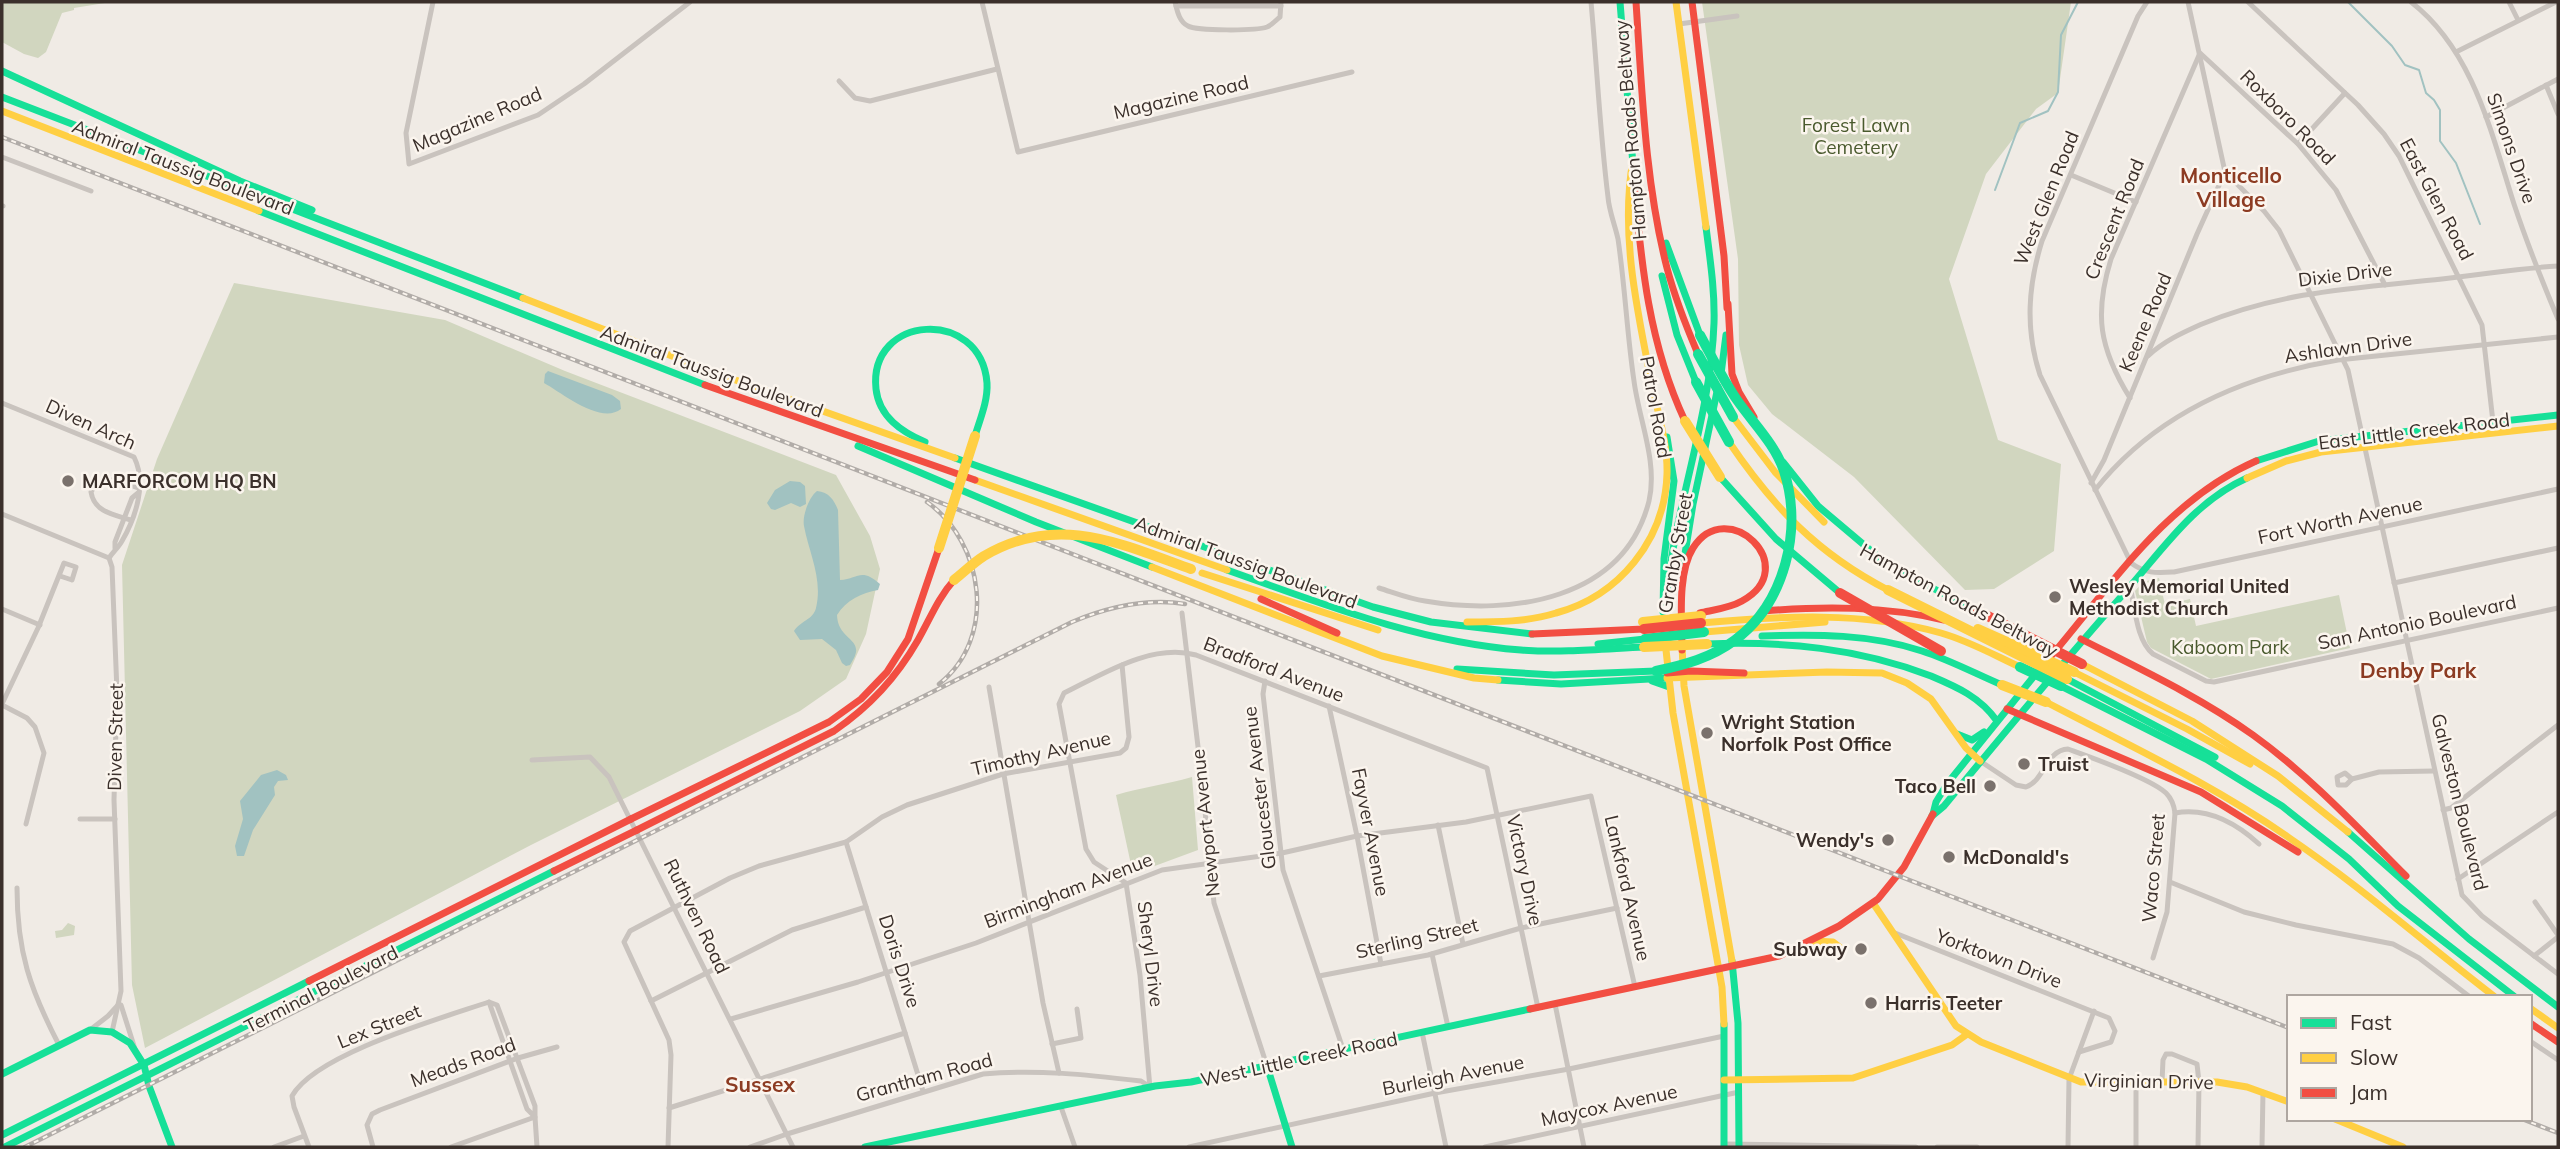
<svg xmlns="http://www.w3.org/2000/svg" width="2560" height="1149" font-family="Mulish,sans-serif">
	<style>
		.green { fill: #d1d6bf }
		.water { fill: #a1c2c1 }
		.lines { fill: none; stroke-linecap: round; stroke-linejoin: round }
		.stream { stroke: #a1c2c1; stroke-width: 2 }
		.street { stroke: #c9c3be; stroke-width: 5 }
		.fast { stroke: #16e098; stroke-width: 7 }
		.slow { stroke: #ffcf43; stroke-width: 7 }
		.jam { stroke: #f24e42; stroke-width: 7 }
		.rail-casing { stroke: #b1aca8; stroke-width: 4.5 }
		.rail { stroke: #fbf5ee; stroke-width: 2; stroke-dasharray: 5; stroke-linecap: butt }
		.fast-bridge { stroke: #16e098; stroke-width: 10 }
		.slow-bridge { stroke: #ffcf43; stroke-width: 10 }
		.jam-bridge { stroke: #f24e42; stroke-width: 10 }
		.poi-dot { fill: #7a716c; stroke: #fbf5ee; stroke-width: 2.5 }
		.labels { text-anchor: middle; stroke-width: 5; stroke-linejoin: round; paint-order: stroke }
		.street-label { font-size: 19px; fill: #3b302b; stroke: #fbf5ee }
		.park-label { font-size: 19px; fill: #4a5a2e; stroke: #fbf5ee }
		.poi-label { font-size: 19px; font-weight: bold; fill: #3b302b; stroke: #fbf5ee; text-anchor: start }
		.neighbourhood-label { font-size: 21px; font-weight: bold; fill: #8c3b22; stroke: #fbf5ee }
	</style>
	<rect width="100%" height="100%" fill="#f0ebe5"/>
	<g class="green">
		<polygon points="2,2 111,2 74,8 74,10 62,13 46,52 38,58 24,54 2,42"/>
		<polygon points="1702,2 2071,2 2058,93 2036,109 1986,174 1949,279 1998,440 2061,464 2054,551 1994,589 1965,590 1854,477 1772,414 1748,385 1739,345 1738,259"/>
		<polygon points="234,283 445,320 565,371 836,475 870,536 880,569 866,634 846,679 800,711 531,845 145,1048 132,985 122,565 157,459"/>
		<polygon points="2159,578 2165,605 2190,599 2196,626 2339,595 2350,648 2211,679 2151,648 2147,642 2135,591 2143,582"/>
		<path d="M 1192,777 L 1198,850 L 1133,874 L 1116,795 C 1142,787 1165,785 1192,777 Z"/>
		<polygon points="68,923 75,926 74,935 56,938 55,931 62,930"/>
	</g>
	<g class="water">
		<path d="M 548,371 L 612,395 L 620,401 L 621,409 C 601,425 562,393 544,383 L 545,374 Z"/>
		<polygon points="790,481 800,482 805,486 806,504 800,507 791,503 775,510 771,509 767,503 775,490"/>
		<path d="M 817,491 C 829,492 834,500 838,510 L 840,580 C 858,579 861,567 880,584 L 878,590 C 862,593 846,600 837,615 C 838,643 869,637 850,665 L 846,666 L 842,663 L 836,650 L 822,639 L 800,640 L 794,631 C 800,621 813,620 816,608 C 823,579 809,553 804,526 C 802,516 809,497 817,491 Z"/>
		<polygon points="277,770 286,775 288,780 278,781 274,787 275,795 253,830 244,856 237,856 235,846 243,819 240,801 261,775"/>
	</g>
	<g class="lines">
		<g class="stream">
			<polyline points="2348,2 2392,46 2405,65 2419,70 2426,93 2434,100 2440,110 2440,141 2456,163 2480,224"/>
			<polyline points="1995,190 2020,123 2048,111 2058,92 2061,35 2078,2"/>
		</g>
		<g class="street">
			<polyline points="433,2 406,133 409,164 538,115 584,84 690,2"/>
			<polyline points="982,2 1018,152 1352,72"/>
			<path d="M 1175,2 C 1177,10 1179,22 1188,26 C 1197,31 1256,31 1267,27 C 1272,25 1276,20 1280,17 L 1281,2"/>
			<path d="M 2147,2 L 2138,16 L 2042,241 C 2028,286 2025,329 2040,375 L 2131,563 C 2146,574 2156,573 2174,572 L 2558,489"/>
			<polyline points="2188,2 2225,172 2264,211 2279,230 2348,370 2462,895 2482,916 2558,974"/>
			<polyline points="2248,2 2358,105 2384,134 2399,156 2482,325 2493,422"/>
			<path d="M 2411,2 C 2473,50 2491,132 2514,204 C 2527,243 2542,281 2558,319"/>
			<polyline points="2509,2 2518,20"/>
			<polyline points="1176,6 1281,6"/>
			<polyline points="1679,24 1737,16"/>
			<polyline points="2456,52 2556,2"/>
			<polyline points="839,81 855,98 870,101 997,69"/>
			<polyline points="2546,85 2558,114"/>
			<polyline points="2486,117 2558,79"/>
			<polyline points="2298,144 2345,93"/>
			<polyline points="2,157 91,191"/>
			<polyline points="2071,175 2136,202"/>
			<polyline points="2,206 3,206"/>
			<path d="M 2148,356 C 2164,341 2182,333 2202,324 C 2282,291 2357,288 2442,279 C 2481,275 2519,268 2558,266"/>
			<path d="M 2130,398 C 2099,348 2094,314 2111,259 L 2200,53 L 2298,144 L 2336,190 L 2385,285"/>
			<path d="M 2,403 L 134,457 C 147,483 136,517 122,541 C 119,547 113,552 109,558"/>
			<polyline points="2091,483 2104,460 2197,234 2225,172"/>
			<path d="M 2095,490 C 2156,413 2243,376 2338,360 L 2558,337"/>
			<polyline points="2,514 109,558 112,567 117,692 114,800 121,991 112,1032"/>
			<path d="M 131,520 C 114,515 94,512 91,492 C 102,471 122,483 139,488"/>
			<polyline points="115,548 115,542 132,498 138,493"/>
			<polyline points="2394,583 2558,548"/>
			<path d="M 2130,586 C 2135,607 2136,640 2153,654 L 2206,681 L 2214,682 L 2558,608"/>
			<path d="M 1379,588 C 1395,593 1410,599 1425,601 C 1512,616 1624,600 1649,501 C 1658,462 1639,420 1634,381 C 1627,334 1625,286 1618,239 C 1615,225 1609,211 1608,197 C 1600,133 1597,67 1591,2"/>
			<polyline points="2,609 40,625"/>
			<polyline points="1182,613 1202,780 1214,903 1267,1066"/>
			<polyline points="1265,681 1263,694 1283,870 1343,1049"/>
			<polyline points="989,687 1043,1003 1059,1073"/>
			<polyline points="2,704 38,628 64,563 76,567 72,580 60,576"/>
			<polyline points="2,705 27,718 35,727 44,753 26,824"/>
			<polyline points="1329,706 1357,836 1381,964"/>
			<polyline points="532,760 590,757 609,777 793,1147"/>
			<path d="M 1980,761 L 2016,785 L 2026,787 C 2045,780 2046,750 2068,749 C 2090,757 2150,778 2166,793 C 2172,799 2174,805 2175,813 L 2167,912 L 2153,958"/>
			<polygon points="2345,773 2352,779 2346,785 2338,785 2337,777"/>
			<polyline points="2352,779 2379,772 2434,771"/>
			<polyline points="2443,810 2451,808 2558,725"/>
			<path d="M 2175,813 C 2208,807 2236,823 2259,844"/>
			<polyline points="80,819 115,819"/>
			<polyline points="1438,825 1463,944"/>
			<polyline points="846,842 923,1091"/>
			<polyline points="2458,879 2558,812"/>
			<polyline points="2170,882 2244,912 2296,925 2393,944 2419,958 2470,997"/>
			<path d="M 17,888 C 17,952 30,989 59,1045"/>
			<polyline points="2535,902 2558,935"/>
			<polyline points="1895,933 2109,1018 2115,1031 2111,1042 2079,1052"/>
			<polyline points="1432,954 1448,1027"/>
			<polyline points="2534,956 2558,937"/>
			<polyline points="1319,976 1428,955 1521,928 1617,908"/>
			<polyline points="651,1001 792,930 866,907"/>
			<polygon points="489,1002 497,1005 535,1106 535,1117 527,1109"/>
			<polyline points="1555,1004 1584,1147"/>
			<polyline points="121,1005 135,1049"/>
			<polyline points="731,1019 858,982 976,943 1162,870 1282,853 1357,836 1466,822 1591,796 1635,987"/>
			<polyline points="90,1030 108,1016 119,1004"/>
			<polyline points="1422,1032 1446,1147"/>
			<polyline points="2530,1041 2558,1060"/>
			<polyline points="1052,1044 1081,1038 1077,1009"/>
			<polyline points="2136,1081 2136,1147"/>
			<polyline points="2162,1082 2163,1060 2166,1054 2172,1054 2197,1064 2199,1082 2198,1147"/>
			<path d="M 1150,1088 L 1140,975 L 1126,883 L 1094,862 L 1086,849 L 1059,704 L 1064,693 C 1103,674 1151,643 1196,655 L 1487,768 L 1538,1008"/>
			<polyline points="1061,1107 1075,1147"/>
			<polyline points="669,1108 905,1033"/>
			<polyline points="1724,1144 1916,1147"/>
			<polyline points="274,1147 304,1136"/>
			<path d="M 309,1147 L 294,1107 L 292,1096 C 315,1054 442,1018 489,1002"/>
			<polyline points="373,1147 367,1125 372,1114 380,1110 518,1058 557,1047"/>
			<polyline points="451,1147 535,1117 537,1147"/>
			<polyline points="668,1147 671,1055 669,1040 624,942 630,931 730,878 759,866 846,842 882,817 907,805 1003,774 1120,753 1126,748 1129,737 1122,665"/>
			<path d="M 750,1147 L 787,1134 L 983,1074 C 1036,1069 1089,1075 1141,1081 L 1149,1086"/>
			<polyline points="1189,1147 1435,1093 1569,1069 1724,1036"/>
			<polyline points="1485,1147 1739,1092"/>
			<polyline points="1937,1147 1977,1147"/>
			<polyline points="2068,1147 2069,1079 2094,1011"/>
			<polyline points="2262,1147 2263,1092"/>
		</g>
		<g class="fast">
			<polyline points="1620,2 1633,165"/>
			<polyline points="2,71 240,181 312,210"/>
			<polyline points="2,97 523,298"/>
			<polyline points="259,211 705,385"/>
			<polyline points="1666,243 1700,335"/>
			<polyline points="1662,276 1677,335 1696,382"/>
			<polyline points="1721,374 1726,335"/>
			<path d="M 925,442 C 902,432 879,417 876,389 C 868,314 981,307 987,383 C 988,401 980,419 975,436"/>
			<polyline points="858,446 1036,522 1152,567"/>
			<polyline points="955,458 1373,607 1431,622 1532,634"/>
			<polyline points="2256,461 2319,441 2558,415"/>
			<polyline points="1783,462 1818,506 1889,566"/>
			<polyline points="1720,477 1776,539 1840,593"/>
			<polyline points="1885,564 1978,611"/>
			<polyline points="1683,566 1693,504 1718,387"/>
			<path d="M 1227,570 C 1323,604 1418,642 1521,650 C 1562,653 1603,649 1644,647"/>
			<path d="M 1667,590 C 1677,500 1711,413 1714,323 C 1715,291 1710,259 1706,227"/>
			<polyline points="1663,612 1664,559 1674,481 1667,437"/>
			<path d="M 1762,636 C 1816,634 1871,634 1922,651 C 1950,660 1976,674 2002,685"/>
			<polyline points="1598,644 1645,639"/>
			<path d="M 1707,644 C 1784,641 1858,648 1931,676 C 1957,687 1980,697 1997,721"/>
			<polyline points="1457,669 1554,675 1656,671"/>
			<polyline points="2067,679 2215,757"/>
			<polyline points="1498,680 1561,684 1667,678"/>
			<polyline points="1652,681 1669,687"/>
			<polyline points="2061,686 2206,759 2282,806 2349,859 2398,906 2515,997"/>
			<polyline points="1957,734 1972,740 1984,732"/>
			<polyline points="1933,814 1936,802 1947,784 2039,670"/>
			<path d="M 1932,816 L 1944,806 C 2004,733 2064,661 2127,590 C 2163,549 2195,501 2247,478"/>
			<polyline points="2348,832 2469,939 2558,1007"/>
			<polyline points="1732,961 1738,1023 1739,1147"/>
			<polyline points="1724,1024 1724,1147"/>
			<polyline points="1267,1066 1292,1147"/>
			<polyline points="2,1074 90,1030 112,1032 130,1043 144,1065 149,1086 172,1147"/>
			<polyline points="2,1135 309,981"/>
			<polyline points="5,1147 554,871"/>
			<polyline points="865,1147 1155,1086 1191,1082 1530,1009"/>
		</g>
		<g class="slow">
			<polyline points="1676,2 1706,227"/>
			<polyline points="2,111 259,211"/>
			<polyline points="523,298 713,372 955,458"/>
			<polyline points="1733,417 1775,472 1824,522"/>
			<path d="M 1729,442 C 1773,507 1818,554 1888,590"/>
			<polyline points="2247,478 2286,461 2321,452 2558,426"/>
			<polyline points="975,480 1227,570"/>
			<polyline points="1152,567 1382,656 1474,678 1498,680"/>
			<polyline points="1202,573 1378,630"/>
			<path d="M 1467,622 C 1497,622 1527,622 1556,613 C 1619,596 1665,540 1667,474 C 1668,443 1657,411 1651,380 C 1637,310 1620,232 1633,160"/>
			<path d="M 1701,623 C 1781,616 1863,611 1941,633 C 1969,641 1994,655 2020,667"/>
			<polyline points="1704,632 1825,622"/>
			<polyline points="1665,641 1673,713 1722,987 1724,1024"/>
			<polyline points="1682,646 1684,686 1732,961"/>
			<polyline points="2082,664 2192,721 2278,776 2348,832"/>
			<polyline points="2074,672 2187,729 2250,764"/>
			<polyline points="1667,678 1827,672 1882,673 1907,683 1931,699 1966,748 1980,761"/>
			<path d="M 2046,702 C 2128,745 2212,784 2288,837 C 2360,886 2426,944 2495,997"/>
			<polyline points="1873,903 1956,1026 1981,1042 2081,1082 2217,1082 2247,1087 2289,1102"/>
			<polyline points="1813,941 1833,942 1842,949"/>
			<polyline points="2530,1008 2558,1028"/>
			<polyline points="1724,1080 1853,1078 1952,1045 1966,1035"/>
			<polyline points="2335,1119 2403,1147"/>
		</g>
		<g class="jam">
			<path d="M 1636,2 C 1642,91 1645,182 1667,268 C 1675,298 1686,326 1698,354"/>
			<polyline points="1692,2 1724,256 1727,308"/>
			<path d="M 1634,180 C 1641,264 1649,344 1685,421"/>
			<polyline points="1728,304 1732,374 1739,392 1754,417"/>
			<polyline points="705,385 975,480"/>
			<polyline points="1261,599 1337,633"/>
			<path d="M 1764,611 C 1825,606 1884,606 1944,620"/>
			<polyline points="1532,634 1644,629"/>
			<path d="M 2081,639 C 2140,669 2200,697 2253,735 C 2310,776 2357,827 2406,876"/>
			<path d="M 1682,650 C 1682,622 1677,573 1693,548 C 1727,494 1804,567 1742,601 C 1730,608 1713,610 1700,613"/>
			<path d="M 2052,655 C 2112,584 2167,500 2256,461"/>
			<polyline points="1667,673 1691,671 1744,673"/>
			<polyline points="2007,709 2201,792 2298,852"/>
			<polyline points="631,819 829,722 861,699 887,672 908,639 939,548"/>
			<path d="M 637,830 L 834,731 C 870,706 896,678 918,640 C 930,619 938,598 954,580"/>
			<polyline points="554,871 637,830"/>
			<polyline points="309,981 631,819"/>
			<polyline points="1530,1009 1779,956 1839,926 1878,899 1904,867 1933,814"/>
			<polyline points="2530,1023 2558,1042"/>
		</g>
		<defs>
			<g id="rail">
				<polyline points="2,137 2289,1028"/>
				<path d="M 927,502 C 984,542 998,638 939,684"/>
				<polyline points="2522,1119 2558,1133"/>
				<path d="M 25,1147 L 1072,622 C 1108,607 1147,598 1185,604"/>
			</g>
		</defs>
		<use href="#rail" class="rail-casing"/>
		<use href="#rail" class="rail"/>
		<g class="fast-bridge">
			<polyline points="1698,354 1733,417"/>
			<polyline points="1696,382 1729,442"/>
			<polyline points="1645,639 1704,632"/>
			<polyline points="2020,667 2061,686"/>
			<path d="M 1656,671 C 1684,665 1711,658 1735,640 C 1785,603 1803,529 1784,471 C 1775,444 1753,423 1737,400 C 1723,380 1712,357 1700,335"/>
		</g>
		<g class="slow-bridge">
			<polyline points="1685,421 1720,477"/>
			<polyline points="939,548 975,436"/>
			<path d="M 954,580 C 964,572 973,563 984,556 C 1057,513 1119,543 1191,569"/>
			<polyline points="1888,590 2067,679"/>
			<polyline points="1643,622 1701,616"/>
			<polyline points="1978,629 2074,672"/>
			<polyline points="1644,647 1707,644"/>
			<polyline points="2002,685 2046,702"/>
		</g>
		<g class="jam-bridge">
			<polyline points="1840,593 1941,651"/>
			<polyline points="1978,611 2082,664"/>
			<polyline points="1644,629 1701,623"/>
		</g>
	</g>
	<g class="poi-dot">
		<circle cx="68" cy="481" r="7"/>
		<circle cx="2055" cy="597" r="7"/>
		<circle cx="1707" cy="733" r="7"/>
		<circle cx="2024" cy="764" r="7"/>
		<circle cx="1990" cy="786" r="7"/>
		<circle cx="1888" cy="840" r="7"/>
		<circle cx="1949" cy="857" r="7"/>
		<circle cx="1861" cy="949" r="7"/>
		<circle cx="1871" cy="1003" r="7"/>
	</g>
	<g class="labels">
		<g class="street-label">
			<text transform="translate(1181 97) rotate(-13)" y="7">Magazine Road</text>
			<text transform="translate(2288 117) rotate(45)" y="7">Roxboro Road</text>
			<text transform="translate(477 119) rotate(-23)" y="7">Magazine Road</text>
			<text transform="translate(1630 130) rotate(-95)" y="7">Hampton Roads Beltway</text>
			<text transform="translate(2512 148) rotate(71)" y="7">Simons Drive</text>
			<text transform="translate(183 167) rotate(21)" y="7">Admiral Taussig Boulevard</text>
			<text transform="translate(2046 198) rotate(-68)" y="7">West Glen Road</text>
			<text transform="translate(2437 199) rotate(62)" y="7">East Glen Road</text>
			<text transform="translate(2114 219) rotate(-68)" y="7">Crescent Road</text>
			<text transform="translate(2345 274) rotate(-7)" y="7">Dixie Drive</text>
			<text transform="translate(2145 322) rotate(-67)" y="7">Keene Road</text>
			<text transform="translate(2348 347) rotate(-8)" y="7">Ashlawn Drive</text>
			<text transform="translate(712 371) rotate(20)" y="7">Admiral Taussig Boulevard</text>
			<text transform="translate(1656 407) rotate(80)" y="7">Patrol Road</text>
			<text transform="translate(91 424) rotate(24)" y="7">Diven Arch</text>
			<text transform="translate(2414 431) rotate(-7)" y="7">East Little Creek Road</text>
			<text transform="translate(2340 520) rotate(-12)" y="7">Fort Worth Avenue</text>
			<text transform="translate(1675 553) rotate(-80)" y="7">Granby Street</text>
			<text transform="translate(1246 562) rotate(20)" y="7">Admiral Taussig Boulevard</text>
			<text transform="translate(1959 600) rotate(28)" y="7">Hampton Roads Beltway</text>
			<text transform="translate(2417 622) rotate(-12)" y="7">San Antonio Boulevard</text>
			<text transform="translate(1274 669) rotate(21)" y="7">Bradford Avenue</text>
			<text transform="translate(115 737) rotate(-89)" y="7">Diven Street</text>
			<text transform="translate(1041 753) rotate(-13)" y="7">Timothy Avenue</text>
			<text transform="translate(1259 788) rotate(-97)" y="7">Gloucester Avenue</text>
			<text transform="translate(2460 802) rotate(76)" y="7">Galveston Boulevard</text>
			<text transform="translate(1205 823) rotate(-96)" y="7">Newport Avenue</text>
			<text transform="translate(1371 832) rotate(79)" y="7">Fayver Avenue</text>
			<text transform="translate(2153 868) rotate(-85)" y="7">Waco Street</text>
			<text transform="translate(1525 870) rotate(78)" y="7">Victory Drive</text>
			<text transform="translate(1628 888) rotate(77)" y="7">Lankford Avenue</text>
			<text transform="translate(1068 890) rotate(-21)" y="7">Birmingham Avenue</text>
			<text transform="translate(697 916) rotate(64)" y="7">Ruthven Road</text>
			<text transform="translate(1417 938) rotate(-13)" y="7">Sterling Street</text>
			<text transform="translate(1151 954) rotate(83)" y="7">Sheryl Drive</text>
			<text transform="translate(1999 958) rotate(21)" y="7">Yorktown Drive</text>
			<text transform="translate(900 961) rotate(72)" y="7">Doris Drive</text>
			<text transform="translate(321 989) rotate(-27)" y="7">Terminal Boulevard</text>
			<text transform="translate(379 1026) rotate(-22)" y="7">Lex Street</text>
			<text transform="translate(1299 1059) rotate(-12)" y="7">West Little Creek Road</text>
			<text transform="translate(463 1062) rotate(-20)" y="7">Meads Road</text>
			<text transform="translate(1453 1075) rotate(-11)" y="7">Burleigh Avenue</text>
			<text transform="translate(924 1077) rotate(-15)" y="7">Grantham Road</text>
			<text transform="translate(2149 1081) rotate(1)" y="7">Virginian Drive</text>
			<text transform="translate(1609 1105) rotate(-12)" y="7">Maycox Avenue</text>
		</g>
		<g class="park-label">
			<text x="1856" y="132">Forest Lawn<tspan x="1856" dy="22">Cemetery</tspan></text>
			<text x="2230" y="654">Kaboom Park</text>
		</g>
		<g class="poi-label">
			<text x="82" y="488">MARFORCOM HQ BN</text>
			<text x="2069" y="593">Wesley Memorial United<tspan x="2069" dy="22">Methodist Church</tspan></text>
			<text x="1721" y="729">Wright Station<tspan x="1721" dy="22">Norfolk Post Office</tspan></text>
			<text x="2038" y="771">Truist</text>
			<text x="1976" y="793" text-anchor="end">Taco Bell</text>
			<text x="1874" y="847" text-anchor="end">Wendy's</text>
			<text x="1963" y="864">McDonald's</text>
			<text x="1847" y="956" text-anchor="end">Subway</text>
			<text x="1885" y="1010">Harris Teeter</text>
		</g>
		<g class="neighbourhood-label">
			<text x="2231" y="183">Monticello<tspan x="2231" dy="24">Village</tspan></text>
			<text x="2418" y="678">Denby Park</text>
			<text x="760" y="1092">Sussex</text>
		</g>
	</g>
	<rect width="2560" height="1149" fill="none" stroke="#3b302b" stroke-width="7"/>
	<rect x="2287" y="995" width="245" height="126" fill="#fbf5ee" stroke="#aea6a0" stroke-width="2"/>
	<rect x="2301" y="1018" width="35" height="10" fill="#16e098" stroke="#aea6a0" stroke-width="2"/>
	<text x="2350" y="1030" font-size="21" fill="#3b302b">Fast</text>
	<rect x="2301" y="1053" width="35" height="10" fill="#ffcf43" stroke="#aea6a0" stroke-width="2"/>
	<text x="2350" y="1065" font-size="21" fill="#3b302b">Slow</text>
	<rect x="2301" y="1088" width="35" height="10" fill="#f24e42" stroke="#aea6a0" stroke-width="2"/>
	<text x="2350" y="1100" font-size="21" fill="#3b302b">Jam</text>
</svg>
